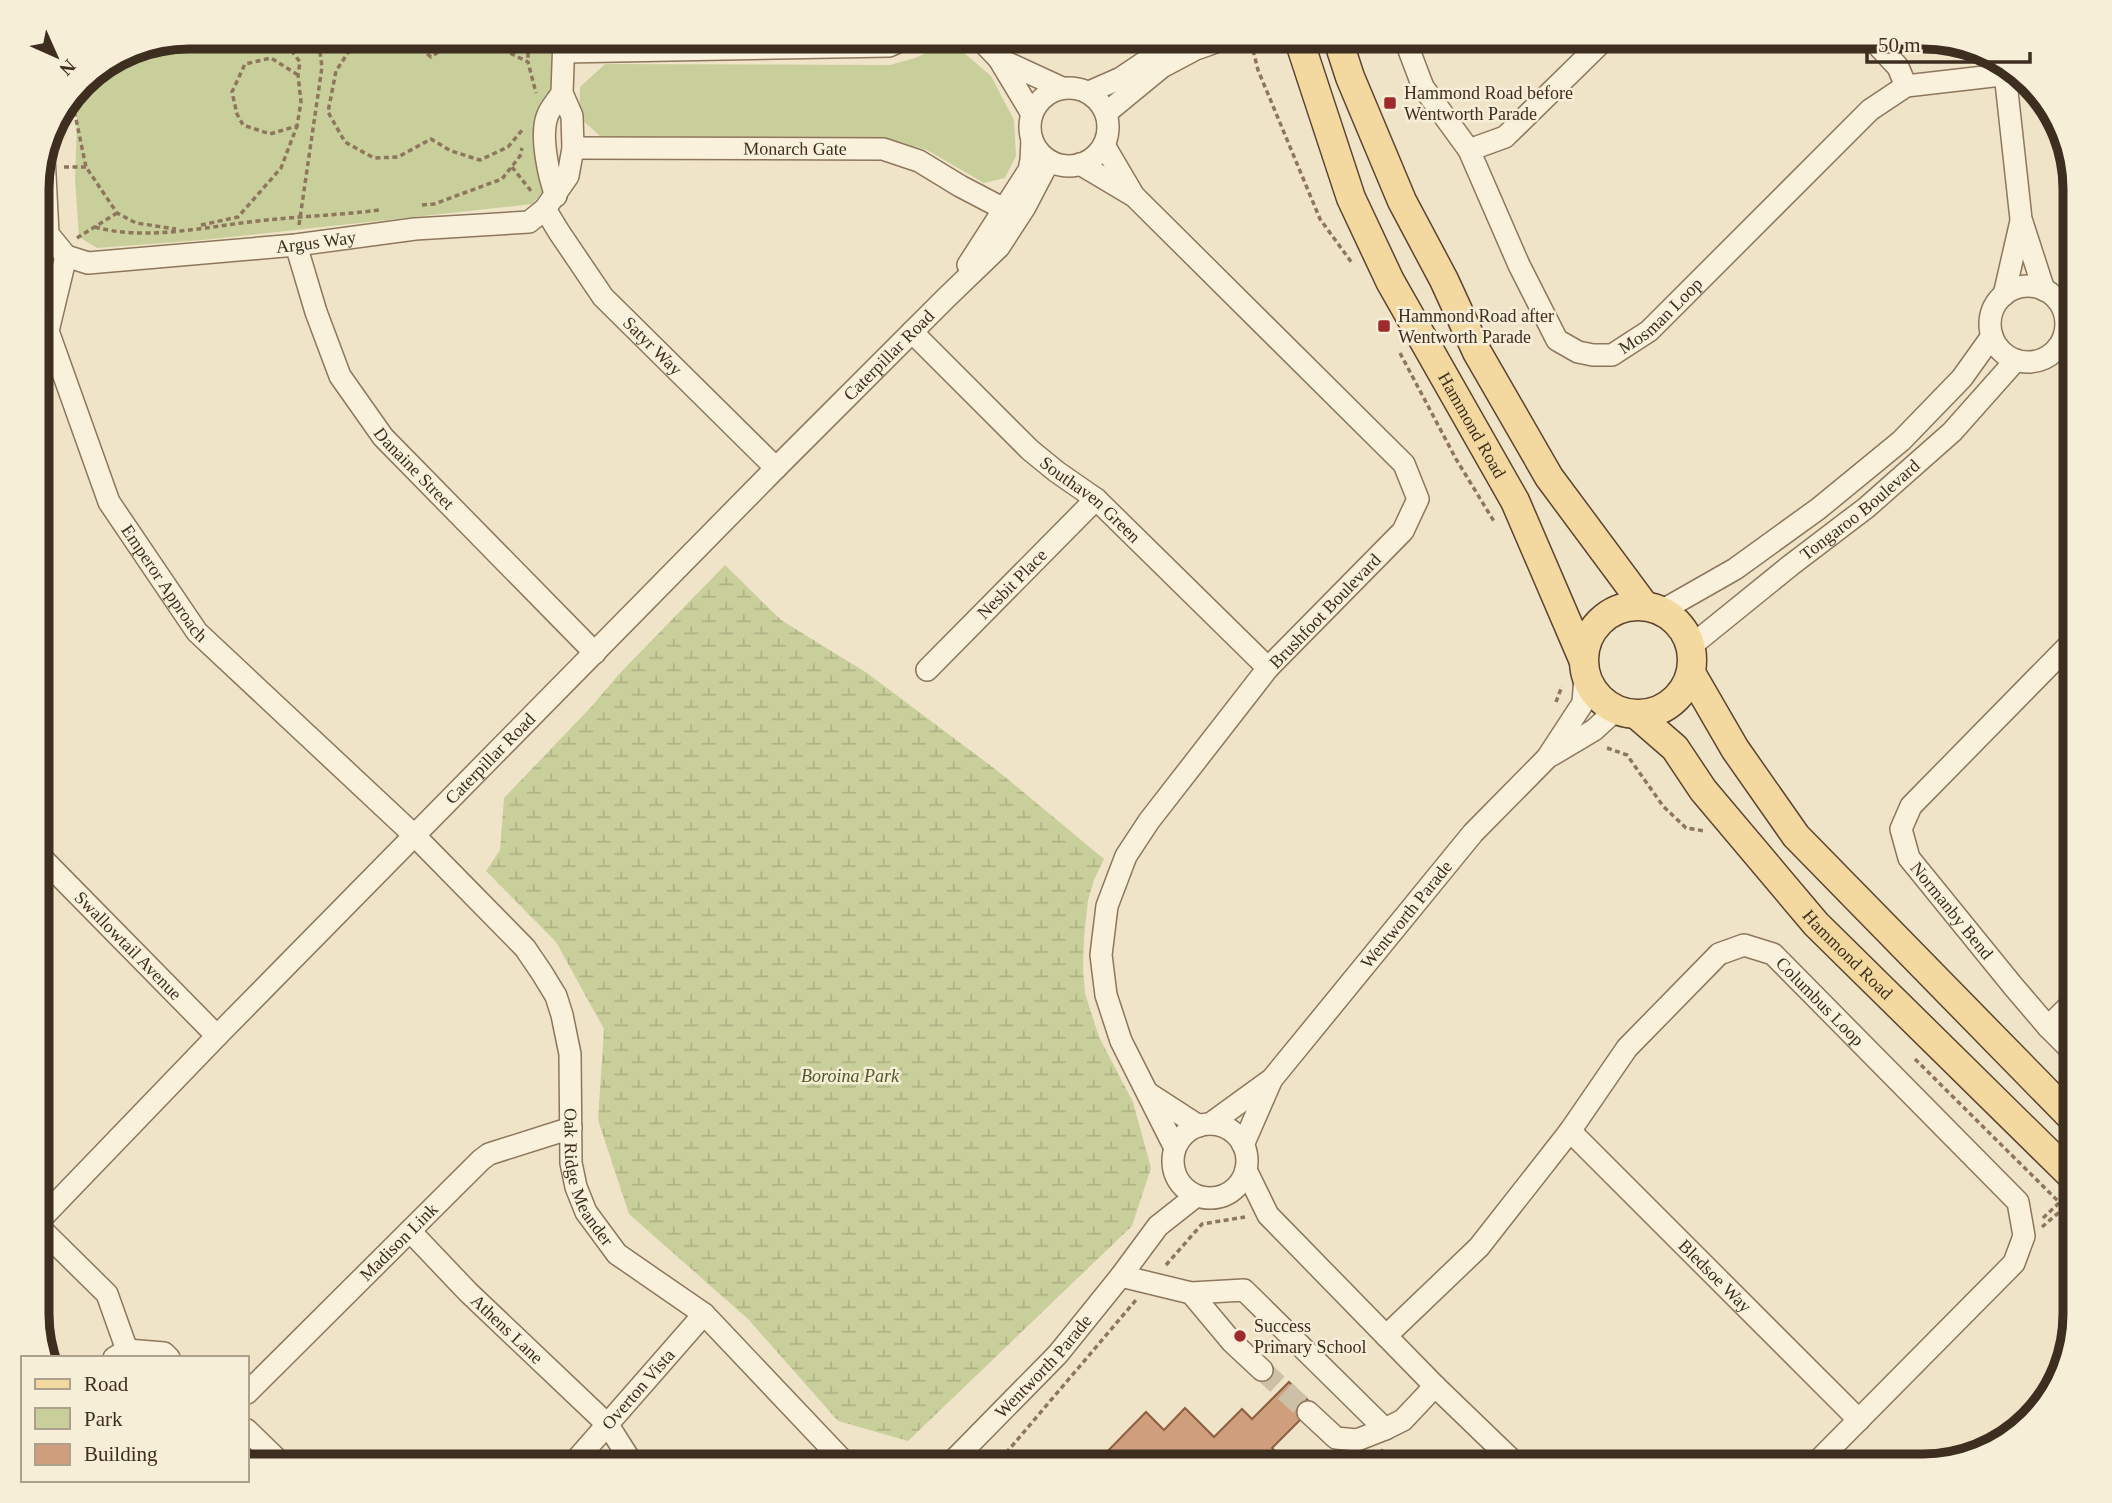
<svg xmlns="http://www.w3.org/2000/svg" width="2112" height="1503" font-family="Georgia,serif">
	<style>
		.wetland { fill: url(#wetland-marsh) }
		.park { fill: #c9cf9b }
		.building { fill: #cf9f7d; stroke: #8d5f41; stroke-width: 2 }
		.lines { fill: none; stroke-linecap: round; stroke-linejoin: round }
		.minor-tunnel { stroke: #ccc0a6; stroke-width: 21; stroke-dasharray: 21 10; stroke-linecap: butt }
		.minor-casing { stroke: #8d765c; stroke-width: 24 }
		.major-casing { stroke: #5b4430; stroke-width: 31 }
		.path { stroke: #8d765c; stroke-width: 3.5; stroke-dasharray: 5 3.5; stroke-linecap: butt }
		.minor { stroke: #faf1dc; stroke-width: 21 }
		.major { stroke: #f3d9a0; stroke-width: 28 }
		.poi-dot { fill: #9e2a2b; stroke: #f7eed8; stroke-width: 2.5 }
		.labels { text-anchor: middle; stroke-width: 5; stroke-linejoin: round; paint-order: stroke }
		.poi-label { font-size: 18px; fill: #3d2e20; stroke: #f7eed8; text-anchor: start }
		.street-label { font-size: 18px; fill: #3d2e20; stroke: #f7eed8 }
		.park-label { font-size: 18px; font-style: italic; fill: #4d5a26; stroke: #f7eed8 }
		.rim { fill: none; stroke: #3d2e20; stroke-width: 9 }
	</style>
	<defs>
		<pattern id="wetland-marsh" width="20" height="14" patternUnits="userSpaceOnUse" patternTransform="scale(1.75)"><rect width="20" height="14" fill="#c9cf9b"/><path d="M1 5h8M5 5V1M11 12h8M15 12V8" fill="none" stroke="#aeb285"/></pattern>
	</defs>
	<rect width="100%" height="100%" fill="#f0e4c8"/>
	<polygon class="wetland" points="725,565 781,620 867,673 999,772 1104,859 1094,880 1088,900 1084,938 1083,969 1085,993 1099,1037 1133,1102 1151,1168 1132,1226 908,1441 838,1421 748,1319 629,1214 598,1120 604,1029 556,942 486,871 500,850 504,798 592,706 619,674"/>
	<g class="park">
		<polygon points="190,37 551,37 554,180 532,204 203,240 97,248 79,237 75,179 78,89 88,75 131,48"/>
		<polygon points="944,45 963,52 991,76 1014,120 1016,156 1005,178 984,183 927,150 889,139 600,136 579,117 580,87 605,64 890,65 915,58"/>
	</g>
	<g class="building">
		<polygon points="1289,1382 1314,1406 1272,1448 1290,1466 1183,1466 1174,1458 1166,1466 1093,1466 1146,1412 1164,1430 1185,1408 1214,1437 1242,1409 1252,1419"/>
		<polygon points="1382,1450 1398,1466 1366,1466"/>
	</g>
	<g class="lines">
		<polyline class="minor-tunnel" points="1262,1370 1308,1412"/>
		<defs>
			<g id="minor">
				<polyline points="978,37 999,59 1032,114"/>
				<path id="s1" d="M 1404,37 L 1423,87 L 1469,150 L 1519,265 L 1557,340 L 1578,352 L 1593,355 L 1612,355 L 1649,331 L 1870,110 L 1906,86 L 2019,73"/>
				<polyline points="1870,37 1898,67 1906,86"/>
				<polyline points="564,52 889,46 909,37"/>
				<polyline points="999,59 1062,88"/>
				<polyline points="2004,64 2021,219 2044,290"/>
				<circle cx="1069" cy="127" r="39"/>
				<polyline points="1089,92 1121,78 1182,37"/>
				<polyline points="1106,113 1162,67 1196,49 1230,37"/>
				<polyline points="1104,145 1134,196 1404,464 1418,499 1403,531 1268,668 1149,821 1126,856 1107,906 1101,955 1106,995 1121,1041 1175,1148"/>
				<path id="s2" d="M 573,148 L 883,149 L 919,161 L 960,186 L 1004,209"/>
				<polyline points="1469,150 1505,137 1607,37"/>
				<polyline points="44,155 48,234 66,256"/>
				<polyline points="1080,164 1132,195"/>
				<path d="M 556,196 C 549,177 540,137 547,117 C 549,109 558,100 562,93"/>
				<path id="s3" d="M 545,209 L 559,232 L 603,297 L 776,468"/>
				<path id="s4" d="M 296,245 L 316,312 L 340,376 L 383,437 L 595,653"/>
				<path id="s5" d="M 66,256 L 48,331 L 109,502 L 197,632 L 415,836 L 525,948 L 542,973 L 556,996 L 562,1015 L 570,1054 L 571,1163 L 576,1187 L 586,1212 L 617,1254 L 704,1314 L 848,1466"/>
				<path id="s6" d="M 66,256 L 88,263 L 296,245 L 415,229 L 529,222 L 545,209 L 568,176 L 573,148 L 572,116 L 562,93 L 564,37"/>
				<polyline points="968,265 1029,170 1031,160 1032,140"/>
				<circle cx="2028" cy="324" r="38"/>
				<polyline points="2004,295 2021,221"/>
				<path id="s7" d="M 912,332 L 1030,450 L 1057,472 L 1096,499 L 1268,668"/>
				<polyline points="1663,610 1735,569 1818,509 1901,441 1962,378 1992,336"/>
				<path id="s8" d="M 2075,639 L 1911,806 L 1901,829 L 1909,858 L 2013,986 L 2048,1027 L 2075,1054"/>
				<path id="s9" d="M 1691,646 L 1791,565 L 1866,508 L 1952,432 L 2016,360"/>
				<path id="s10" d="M 927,670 L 1096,499"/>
				<polyline points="1552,755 1594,730 1617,709"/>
				<path id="s11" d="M 37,853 L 217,1036"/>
				<polyline points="2048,1027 2075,1000"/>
				<polyline points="1148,1093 1199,1126"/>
				<path id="s12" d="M 1210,1124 L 1272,1079 L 1473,833 L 1547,758 L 1583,703 L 1585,676"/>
				<circle cx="1210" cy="1161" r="37"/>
				<path id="s13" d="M 1570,1131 L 1859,1420"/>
				<polyline points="1243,1145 1271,1081"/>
				<polyline points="1246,1170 1268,1215 1435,1386 1518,1466"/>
				<path id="s14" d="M 37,1223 L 217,1036 L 776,468 L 947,297 L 999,247 L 1025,207 L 1049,161"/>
				<polyline points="37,1225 107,1294 127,1350"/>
				<path id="s15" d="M 410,1231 L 468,1292 L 608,1425 L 634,1466"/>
				<polyline points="1121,1276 1191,1293 1244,1290 1385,1429"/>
				<polyline points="1191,1293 1232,1342 1262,1370"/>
				<path id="s16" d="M 1386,1336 L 1479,1247 L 1570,1131 L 1627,1048 L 1719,954 L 1744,945 L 1773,954 L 2018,1202 L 2024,1236 L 2014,1263 L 1813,1466"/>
				<polyline points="114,1358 127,1350 164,1353 169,1358"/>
				<path id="s17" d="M 247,1393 L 481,1160 L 489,1154 L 571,1128"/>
				<polyline points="1308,1412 1336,1438 1357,1440 1385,1429 1403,1420 1435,1386"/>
				<polyline points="247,1430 284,1466"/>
				<path id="s18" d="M 571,1466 L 704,1314"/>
				<path id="s19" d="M 948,1466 L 1058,1354 L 1121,1276 L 1158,1226 L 1196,1196"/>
			</g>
			<g id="major">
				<path id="s20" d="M 1298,37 L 1351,198 L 1390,281 L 1515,501 L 1583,659"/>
				<polyline points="1337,37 1350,77 1402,201 1444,280 1477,352 1549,477 1644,605"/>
				<circle cx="1638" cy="660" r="54"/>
				<polyline points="1691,673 1735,749 1796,836 2075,1121"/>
				<path id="s21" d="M 1637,715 L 1675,748 L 1703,790 L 1816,924 L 2075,1179"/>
			</g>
		</defs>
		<use href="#minor" class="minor-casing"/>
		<use href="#major" class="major-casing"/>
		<g class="path">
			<polyline points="281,37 300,62 298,75 301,102 297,126 270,134 243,125 237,114 232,92 245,64 271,58 298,75"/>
			<polyline points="380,37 353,45 336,71 328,112 345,142 374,158 398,157 431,139 451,151 480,160 508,147 523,129"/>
			<polyline points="398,37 418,46 431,57 460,37 492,44 528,62 536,93"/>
			<polyline points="525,37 528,40 528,62"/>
			<polyline points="1251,42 1258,70 1320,219 1352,263"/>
			<polyline points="73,95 72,100 86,167 117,213 136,223 176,229"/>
			<polyline points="64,167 86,167"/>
			<polyline points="512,167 531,191"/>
			<polyline points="422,205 434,204 502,179 520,156 522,148"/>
			<polyline points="201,225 238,217 281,168 297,126"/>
			<polyline points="299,225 322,67 318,37"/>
			<path d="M 95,227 C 148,242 213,225 267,220 C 304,216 342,215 379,210"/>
			<polyline points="77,238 117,213"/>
			<polyline points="1400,353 1456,459 1495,523"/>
			<polyline points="1556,702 1562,686"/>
			<polyline points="1607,748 1627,755 1663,806 1686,828 1705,831"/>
			<polyline points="1915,1059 2075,1218"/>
			<polyline points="2043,1218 2059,1203"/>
			<polyline points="2042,1227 2064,1208"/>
			<polyline points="1166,1265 1202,1224 1245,1217"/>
			<polyline points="995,1466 1136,1300"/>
		</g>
		<use href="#minor" class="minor"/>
		<use href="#major" class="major"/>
	</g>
	<g class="poi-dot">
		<rect x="1383" y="96" width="14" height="14" rx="3.5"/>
		<rect x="1377" y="319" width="14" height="14" rx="3.5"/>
		<circle cx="1240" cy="1336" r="7"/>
	</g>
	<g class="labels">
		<g class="poi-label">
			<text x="1404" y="99">Hammond Road before<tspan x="1404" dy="21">Wentworth Parade</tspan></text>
			<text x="1398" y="322">Hammond Road after<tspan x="1398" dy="21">Wentworth Parade</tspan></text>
			<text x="1254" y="1332">Success<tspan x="1254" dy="21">Primary School</tspan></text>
		</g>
		<g class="street-label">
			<text dy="6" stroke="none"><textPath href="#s2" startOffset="222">Monarch Gate</textPath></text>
			<text dy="6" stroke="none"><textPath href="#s6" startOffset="252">Argus Way</textPath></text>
			<text dy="6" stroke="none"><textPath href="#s1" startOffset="462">Mosman Loop</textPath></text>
			<text dy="6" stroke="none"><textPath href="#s3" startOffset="175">Satyr Way</textPath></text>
			<text dy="6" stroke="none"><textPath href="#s14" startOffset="1216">Caterpillar Road</textPath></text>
			<text dy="6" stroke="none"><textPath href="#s20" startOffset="427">Hammond Road</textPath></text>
			<text dy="6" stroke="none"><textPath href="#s4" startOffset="257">Danaine Street</textPath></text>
			<text dy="6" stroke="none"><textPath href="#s7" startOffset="245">Southaven Green</textPath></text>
			<text dy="6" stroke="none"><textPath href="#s9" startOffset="217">Tongaroo Boulevard</textPath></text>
			<text dy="6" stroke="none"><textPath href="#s5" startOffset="357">Emperor Approach</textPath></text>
			<text dy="6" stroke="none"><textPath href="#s10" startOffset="121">Nesbit Place</textPath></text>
			<text transform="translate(1325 611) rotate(-46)" y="6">Brushfoot Boulevard</text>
			<text dy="6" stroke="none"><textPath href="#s14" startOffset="649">Caterpillar Road</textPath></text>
			<text dy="6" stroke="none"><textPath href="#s8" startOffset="357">Normanby Bend</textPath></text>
			<text dy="6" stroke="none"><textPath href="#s12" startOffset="289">Wentworth Parade</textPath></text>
			<text dy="6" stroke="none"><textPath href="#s11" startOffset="130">Swallowtail Avenue</textPath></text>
			<text dy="6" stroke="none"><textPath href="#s21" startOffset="320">Hammond Road</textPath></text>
			<text dy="6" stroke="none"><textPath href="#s16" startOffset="632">Columbus Loop</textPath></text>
			<text dy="6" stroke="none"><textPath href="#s5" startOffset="1115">Oak Ridge Meander</textPath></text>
			<text dy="6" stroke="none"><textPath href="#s17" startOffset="214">Madison Link</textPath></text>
			<text dy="6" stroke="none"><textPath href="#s13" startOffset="205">Bledsoe Way</textPath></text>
			<text dy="6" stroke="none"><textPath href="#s15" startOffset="138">Athens Lane</textPath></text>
			<text dy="6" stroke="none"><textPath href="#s19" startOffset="138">Wentworth Parade</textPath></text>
			<text dy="6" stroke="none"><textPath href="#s18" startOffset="102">Overton Vista</textPath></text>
		</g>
		<g class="park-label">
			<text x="850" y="1082">Boroina Park</text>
		</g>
	</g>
	<path d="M0 0H2112V1503H0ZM189 49H1923A140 140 0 0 1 2063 189V1314A140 140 0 0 1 1923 1454H189A140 140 0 0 1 49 1314V189A140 140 0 0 1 189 49Z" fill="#f7eed8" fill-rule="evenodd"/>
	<path class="rim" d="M189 49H1923A140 140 0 0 1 2063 189V1314A140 140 0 0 1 1923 1454H189A140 140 0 0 1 49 1314V189A140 140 0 0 1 189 49Z"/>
	<rect x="21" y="1356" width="228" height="126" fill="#f7eed8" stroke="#ada18e" stroke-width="2"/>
	<rect x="35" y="1379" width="35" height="10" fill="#f3d9a0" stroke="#ada18e" stroke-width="2"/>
	<text x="84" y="1391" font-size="21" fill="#3d2e20">Road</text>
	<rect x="35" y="1408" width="35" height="21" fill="#c9cf9b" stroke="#ada18e" stroke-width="2"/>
	<text x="84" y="1426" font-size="21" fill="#3d2e20">Park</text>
	<rect x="35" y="1444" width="35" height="21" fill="#cf9f7d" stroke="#ada18e" stroke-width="2"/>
	<text x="84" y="1461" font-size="21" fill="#3d2e20">Building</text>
	<g transform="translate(56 56) rotate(135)" stroke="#f7eed8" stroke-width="5" paint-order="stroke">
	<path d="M0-5L12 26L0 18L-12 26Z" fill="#3d2e20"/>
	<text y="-10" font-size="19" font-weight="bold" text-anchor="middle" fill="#3d2e20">N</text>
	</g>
	<path d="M1867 52v10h163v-10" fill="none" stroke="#3d2e20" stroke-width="3.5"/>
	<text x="1878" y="52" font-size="21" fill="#3d2e20" stroke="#f7eed8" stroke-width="5" paint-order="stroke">50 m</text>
</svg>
